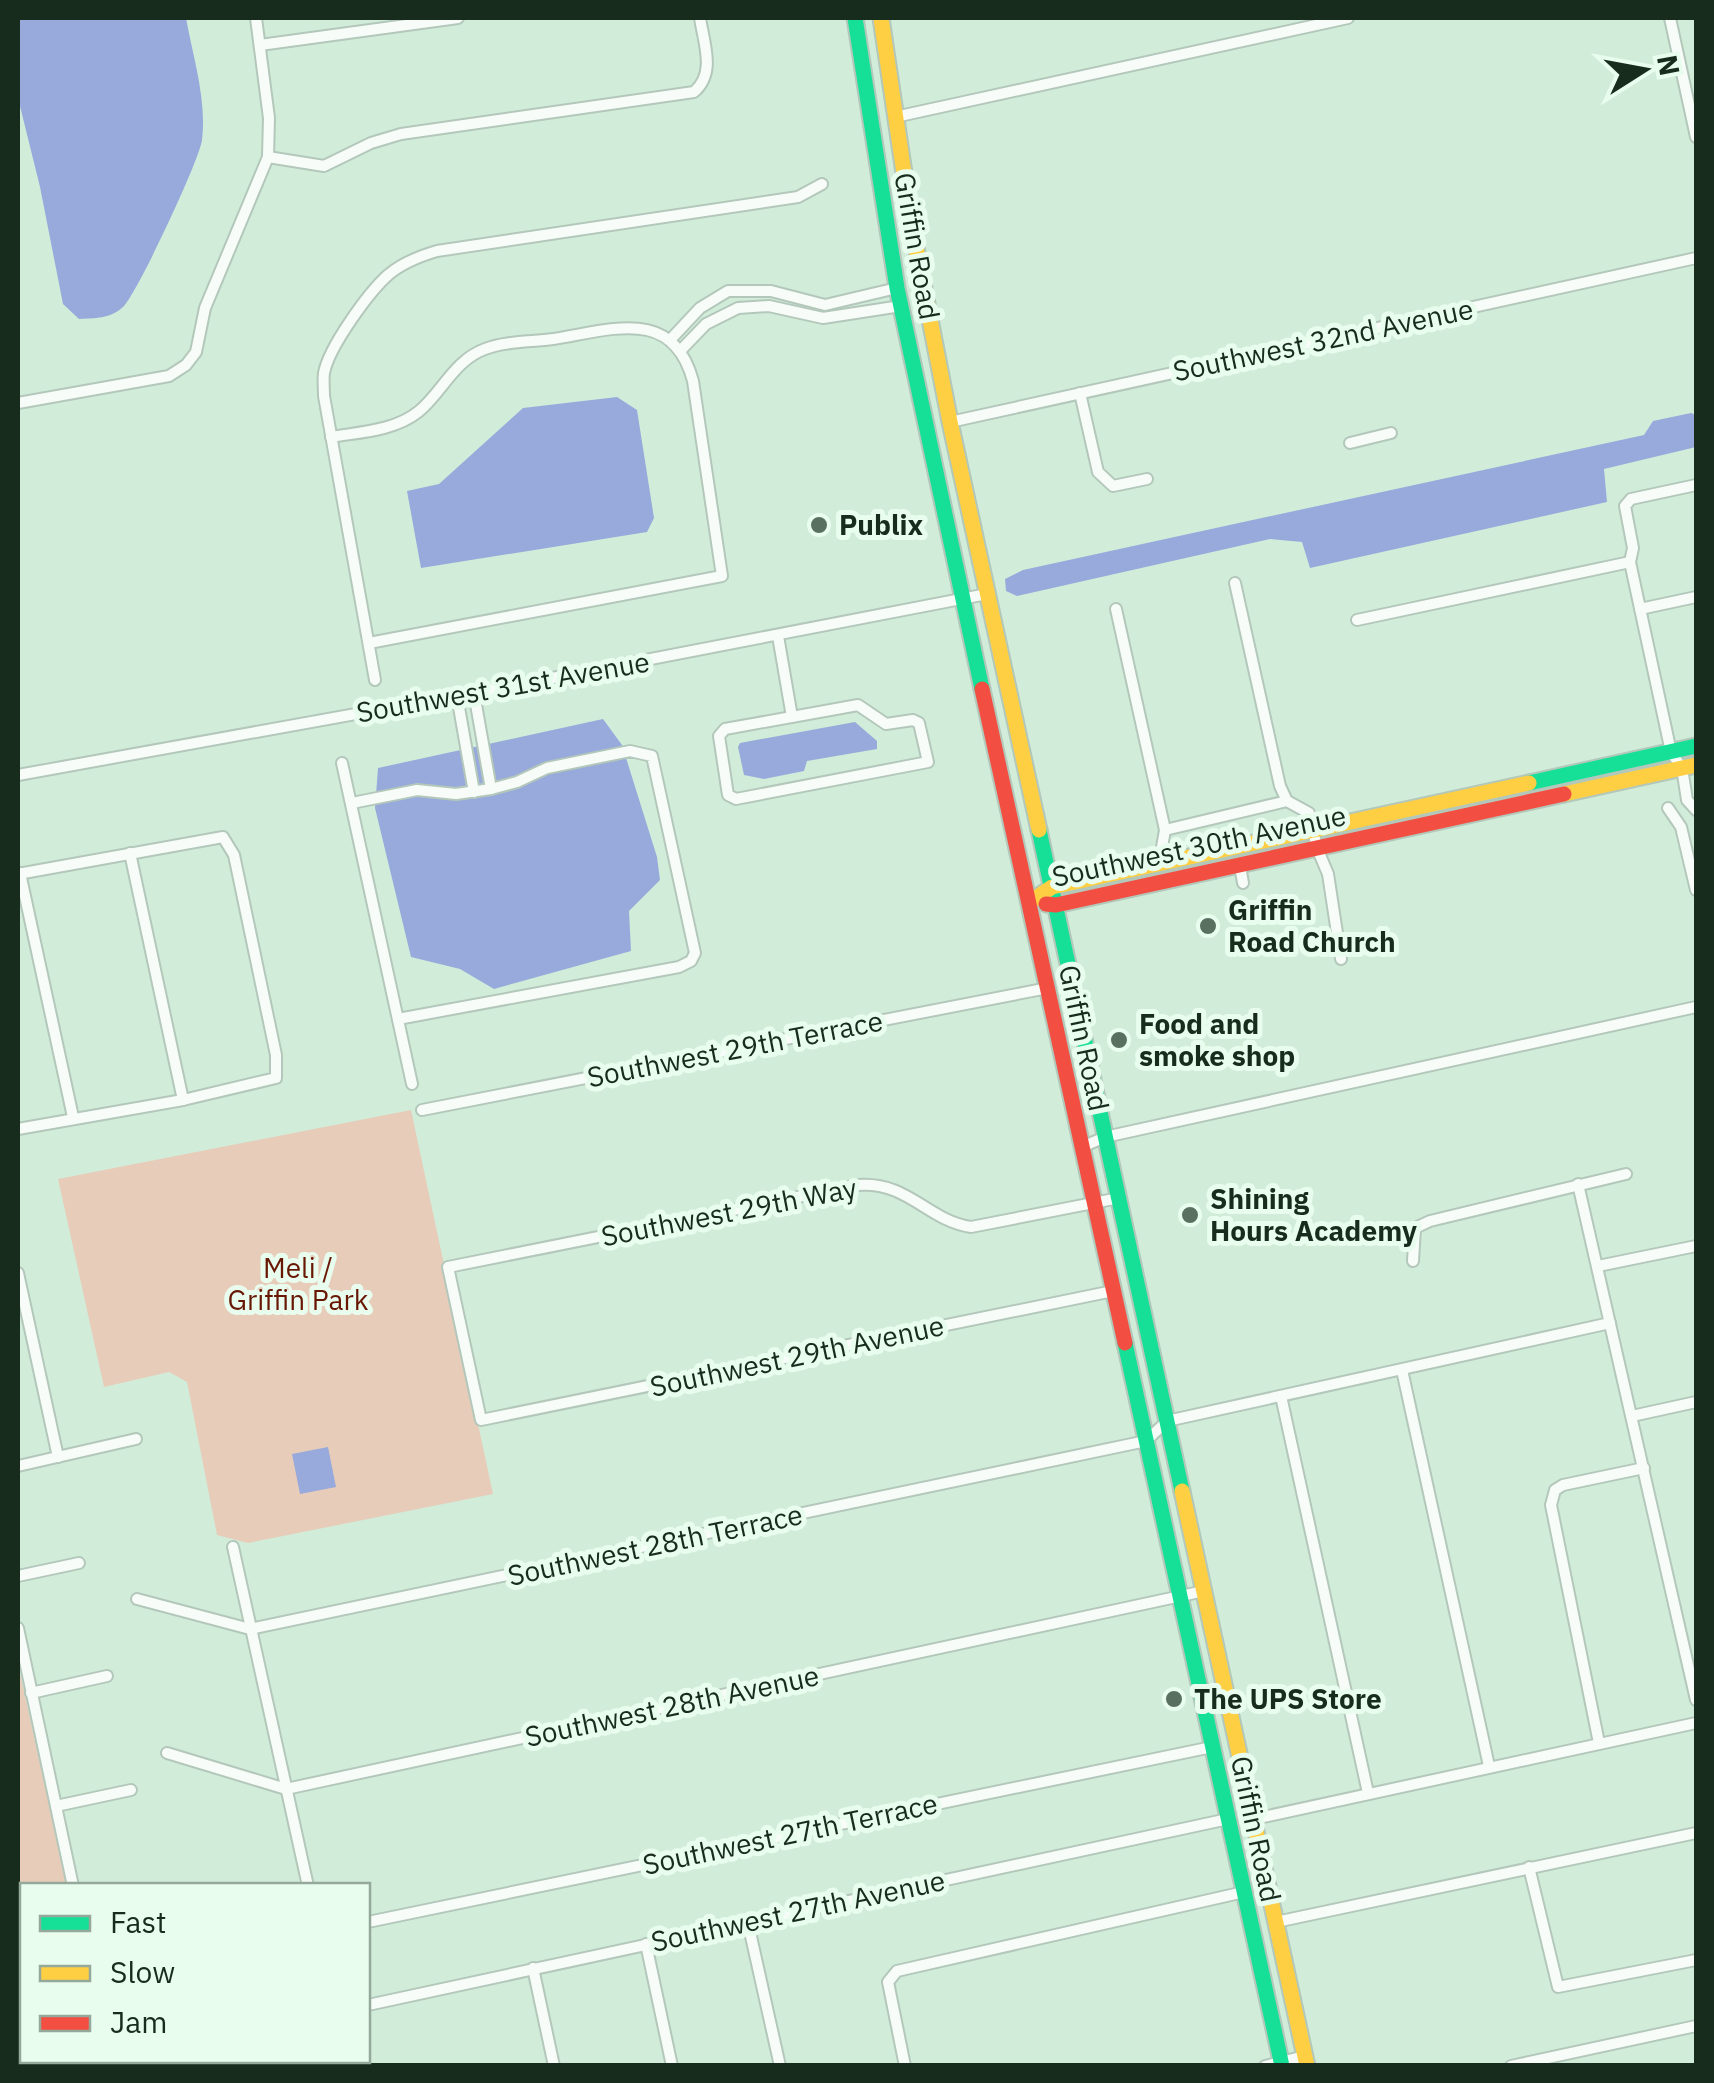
<svg xmlns="http://www.w3.org/2000/svg" width="1714" height="2083" font-family="'IBM Plex Sans',sans-serif">
	<style>
		.green { fill: #e7ccba }
		.water { fill: #97aadb }
		.lines { fill: none; stroke-linecap: round; stroke-linejoin: round }
		.street-casing { stroke: #b3c8ba; stroke-width: 14 }
		.fast-casing { stroke: #b3c8ba; stroke-width: 19 }
		.slow-casing { stroke: #b3c8ba; stroke-width: 19 }
		.jam-casing { stroke: #b3c8ba; stroke-width: 19 }
		.street { stroke: #f8fcf9; stroke-width: 10 }
		.fast { stroke: #16e098; stroke-width: 15 }
		.slow { stroke: #ffcf43; stroke-width: 15 }
		.jam { stroke: #f24e42; stroke-width: 15 }
		.poi-dot { fill: #597060; stroke: #e9fdef; stroke-width: 4 }
		.labels { text-anchor: middle; stroke-width: 10; stroke-linejoin: round; paint-order: stroke }
		.street-label { font-size: 28px; fill: #182c1e; stroke: #e9fdef }
		.poi-label { font-size: 28px; font-weight: bold; fill: #182c1e; stroke: #e9fdef; text-anchor: start }
		.park-label { font-size: 28px; fill: #681704; stroke: #e9fdef }
	</style>
	<rect width="100%" height="100%" fill="#d1edda"/>
	<g class="green">
		<polygon points="411,1110 493,1494 248,1543 217,1535 187,1382 169,1372 104,1387 58,1179"/>
		<polygon points="18,1664 67,1885 22,1886 22,2060 81,2061 59,2065 18,2065"/>
	</g>
	<g class="water">
		<path d="M 18,18 L 186,18 C 193,57 207,100 202,140 C 200,159 137,294 123,307 C 110,319 95,318 79,319 L 63,304 L 40,187 L 18,98 Z"/>
		<polygon points="617,397 637,410 654,518 647,532 421,568 407,491 439,484 523,408"/>
		<polygon points="1691,413 1696,415 1696,447 1604,469 1607,502 1310,568 1302,542 1270,539 1017,596 1006,591 1005,579 1023,570 1644,435 1653,421"/>
		<polygon points="603,719 622,745 657,857 660,880 629,911 631,951 494,989 460,969 411,957 375,808 378,768"/>
		<polygon points="855,722 877,741 877,749 807,761 804,771 764,779 744,775 738,747 740,743"/>
		<polygon points="328,1447 336,1487 300,1494 292,1454"/>
	</g>
	<g class="lines">
		<defs>
			<g id="street">
				<polyline points="1670,18 1696,137"/>
				<polyline points="260,45 458,18"/>
				<polyline points="895,117 1348,18"/>
				<path d="M 268,157 L 324,166 L 371,143 L 401,134 L 694,92 C 716,73 704,44 700,18"/>
				<polyline points="670,340 700,308 728,291 771,291 825,305 897,288"/>
				<polyline points="680,351 706,324 738,308 769,306 823,318 901,306"/>
				<polyline points="1080,393 1098,472 1113,486 1147,479"/>
				<polyline points="18,403 169,376 186,365 196,352 205,308 268,157 269,118 256,18"/>
				<polyline points="950,422 1696,258"/>
				<path d="M 331,437 C 360,432 394,431 418,412 C 441,394 454,360 485,349 C 505,341 532,342 553,339 C 611,330 673,306 693,381 L 722,576 L 369,643"/>
				<polyline points="1350,443 1391,433"/>
				<polyline points="1696,485 1631,499 1625,506 1633,548 1630,562 1671,752 1682,768 1687,800 1696,810"/>
				<polyline points="1235,583 1280,786 1287,801 1309,813 1317,848 1328,874 1341,959"/>
				<polyline points="1116,609 1165,830 1159,864"/>
				<polyline points="1640,609 1696,597"/>
				<polyline points="1357,620 1630,562"/>
				<polyline points="778,636 792,717"/>
				<path d="M 375,680 L 324,396 C 324,389 323,380 324,373 C 329,347 368,293 388,275 C 402,263 420,256 437,251 L 798,197 L 822,184"/>
				<polyline points="474,693 491,789"/>
				<polyline points="457,696 474,792"/>
				<polygon points="858,705 886,724 913,720 919,723 928,762 736,799 728,795 719,736 725,729"/>
				<polyline points="342,763 412,1084"/>
				<polyline points="18,775 516,685 987,594"/>
				<polyline points="352,803 417,790 456,794 491,789 517,782 547,768 630,751 652,756 695,953 691,961 679,967 398,1019"/>
				<polyline points="1668,808 1681,827 1696,890"/>
				<polyline points="1165,830 1287,801"/>
				<polyline points="130,853 183,1100"/>
				<polyline points="1240,866 1243,883"/>
				<polyline points="20,873 73,1117"/>
				<polyline points="18,874 223,837 234,855 276,1055 276,1078 183,1100 18,1129"/>
				<polyline points="422,1110 1048,988"/>
				<polyline points="1082,1147 1105,1137 1696,1007"/>
				<polyline points="1578,1184 1696,1700"/>
				<polyline points="1413,1261 1415,1228 1430,1221 1626,1174"/>
				<polyline points="1598,1266 1696,1246"/>
				<polyline points="18,1273 58,1457"/>
				<path d="M 1113,1291 L 481,1420 L 448,1267 L 858,1185 C 908,1181 928,1221 971,1227 L 1119,1198"/>
				<polyline points="1402,1370 1489,1766"/>
				<polyline points="1281,1396 1368,1793"/>
				<polyline points="1632,1416 1696,1402"/>
				<polyline points="18,1466 136,1439"/>
				<polyline points="233,1547 308,1886"/>
				<polyline points="18,1576 79,1563"/>
				<polyline points="137,1599 250,1629 1146,1441 1167,1421 1610,1323"/>
				<polyline points="18,1628 73,1886"/>
				<polyline points="31,1693 107,1676"/>
				<polyline points="1599,1743 1551,1505 1555,1490 1563,1485 1644,1468"/>
				<polyline points="167,1753 286,1789 1204,1591"/>
				<polyline points="56,1806 131,1790"/>
				<polyline points="1254,1819 1696,1723"/>
				<polyline points="1529,1867 1558,1987 1696,1960"/>
				<polyline points="368,1922 1212,1747"/>
				<polyline points="1276,1922 1696,1833"/>
				<polyline points="748,1923 780,2066"/>
				<polyline points="646,1944 672,2066"/>
				<polyline points="533,1968 554,2066"/>
				<polyline points="368,2005 1228,1819"/>
				<polyline points="344,2060 345,2066"/>
				<polyline points="100,2066 116,2060"/>
				<polyline points="905,2066 888,1982 897,1971 1244,1892"/>
				<polyline points="1265,2066 1305,2056"/>
				<polyline points="1511,2066 1696,2026"/>
			</g>
			<g id="fast">
				<polyline points="855,18 897,288 982,689"/>
				<polyline points="1529,783 1696,746"/>
				<polyline points="1039,830 1182,1491"/>
				<polyline points="1125,1343 1282,2066"/>
			</g>
			<g id="slow">
				<polyline points="881,18 912,227 950,422 1039,830"/>
				<polyline points="1564,794 1696,765"/>
				<polyline points="1030,902 1052,887 1529,783"/>
				<polyline points="1182,1491 1307,2066"/>
			</g>
			<g id="jam">
				<polyline points="982,689 1125,1343"/>
				<polyline points="1046,904 1056,905 1564,794"/>
			</g>
		</defs>
		<use href="#street" class="street-casing"/>
		<use href="#fast" class="fast-casing"/>
		<use href="#slow" class="slow-casing"/>
		<use href="#jam" class="jam-casing"/>
		<use href="#street" class="street"/>
		<use href="#fast" class="fast"/>
		<use href="#slow" class="slow"/>
		<use href="#jam" class="jam"/>
	</g>
	<g class="poi-dot">
		<circle cx="819" cy="525" r="10"/>
		<circle cx="1208" cy="926" r="10"/>
		<circle cx="1119" cy="1040" r="10"/>
		<circle cx="1190" cy="1215" r="10"/>
		<circle cx="1174" cy="1699" r="10"/>
	</g>
	<g class="labels">
		<g class="street-label">
			<text transform="translate(917 246) rotate(80)" y="10">Griffin Road</text>
			<text transform="translate(1323 340) rotate(-12)" y="10">Southwest 32nd Avenue</text>
			<text transform="translate(503 687) rotate(-10)" y="10">Southwest 31st Avenue</text>
			<text transform="translate(1199 846) rotate(-12)" y="10">Southwest 30th Avenue</text>
			<text transform="translate(1084 1038) rotate(78)" y="10">Griffin Road</text>
			<text transform="translate(735 1049) rotate(-11)" y="10">Southwest 29th Terrace</text>
			<text transform="translate(729 1212) rotate(-11)" y="10">Southwest 29th Way</text>
			<text transform="translate(797 1356) rotate(-12)" y="10">Southwest 29th Avenue</text>
			<text transform="translate(655 1545) rotate(-12)" y="10">Southwest 28th Terrace</text>
			<text transform="translate(672 1706) rotate(-12)" y="10">Southwest 28th Avenue</text>
			<text transform="translate(1256 1829) rotate(78)" y="10">Griffin Road</text>
			<text transform="translate(790 1834) rotate(-12)" y="10">Southwest 27th Terrace</text>
			<text transform="translate(798 1911) rotate(-12)" y="10">Southwest 27th Avenue</text>
		</g>
		<g class="poi-label">
			<text x="839" y="535">Publix</text>
			<text x="1228" y="920">Griffin<tspan x="1228" dy="32">Road Church</tspan></text>
			<text x="1139" y="1034">Food and<tspan x="1139" dy="32">smoke shop</tspan></text>
			<text x="1210" y="1209">Shining<tspan x="1210" dy="32">Hours Academy</tspan></text>
			<text x="1194" y="1709">The UPS Store</text>
		</g>
		<g class="park-label">
			<text x="298" y="1278">Meli /<tspan x="298" dy="32">Griffin Park</tspan></text>
		</g>
	</g>
	<rect width="1714" height="2083" fill="none" stroke="#182c1e" stroke-width="40"/>
	<rect x="20" y="1883" width="350" height="180" fill="#e9fdef" stroke="#95a99b" stroke-width="2.5"/>
	<rect x="40" y="1916" width="50" height="15" fill="#16e098" stroke="#95a99b" stroke-width="2.5"/>
	<text x="110" y="1933" font-size="30" fill="#182c1e">Fast</text>
	<rect x="40" y="1966" width="50" height="15" fill="#ffcf43" stroke="#95a99b" stroke-width="2.5"/>
	<text x="110" y="1983" font-size="30" fill="#182c1e">Slow</text>
	<rect x="40" y="2016" width="50" height="15" fill="#f24e42" stroke="#95a99b" stroke-width="2.5"/>
	<text x="110" y="2033" font-size="30" fill="#182c1e">Jam</text>
	<g transform="translate(1644 70) rotate(79)" stroke="#e9fdef" stroke-width="8" paint-order="stroke">
	<path d="M0-8L18 38L0 25L-18 38Z" fill="#182c1e"/>
	<text y="-15" font-size="28" font-weight="bold" text-anchor="middle" fill="#182c1e">N</text>
	</g>
</svg>
